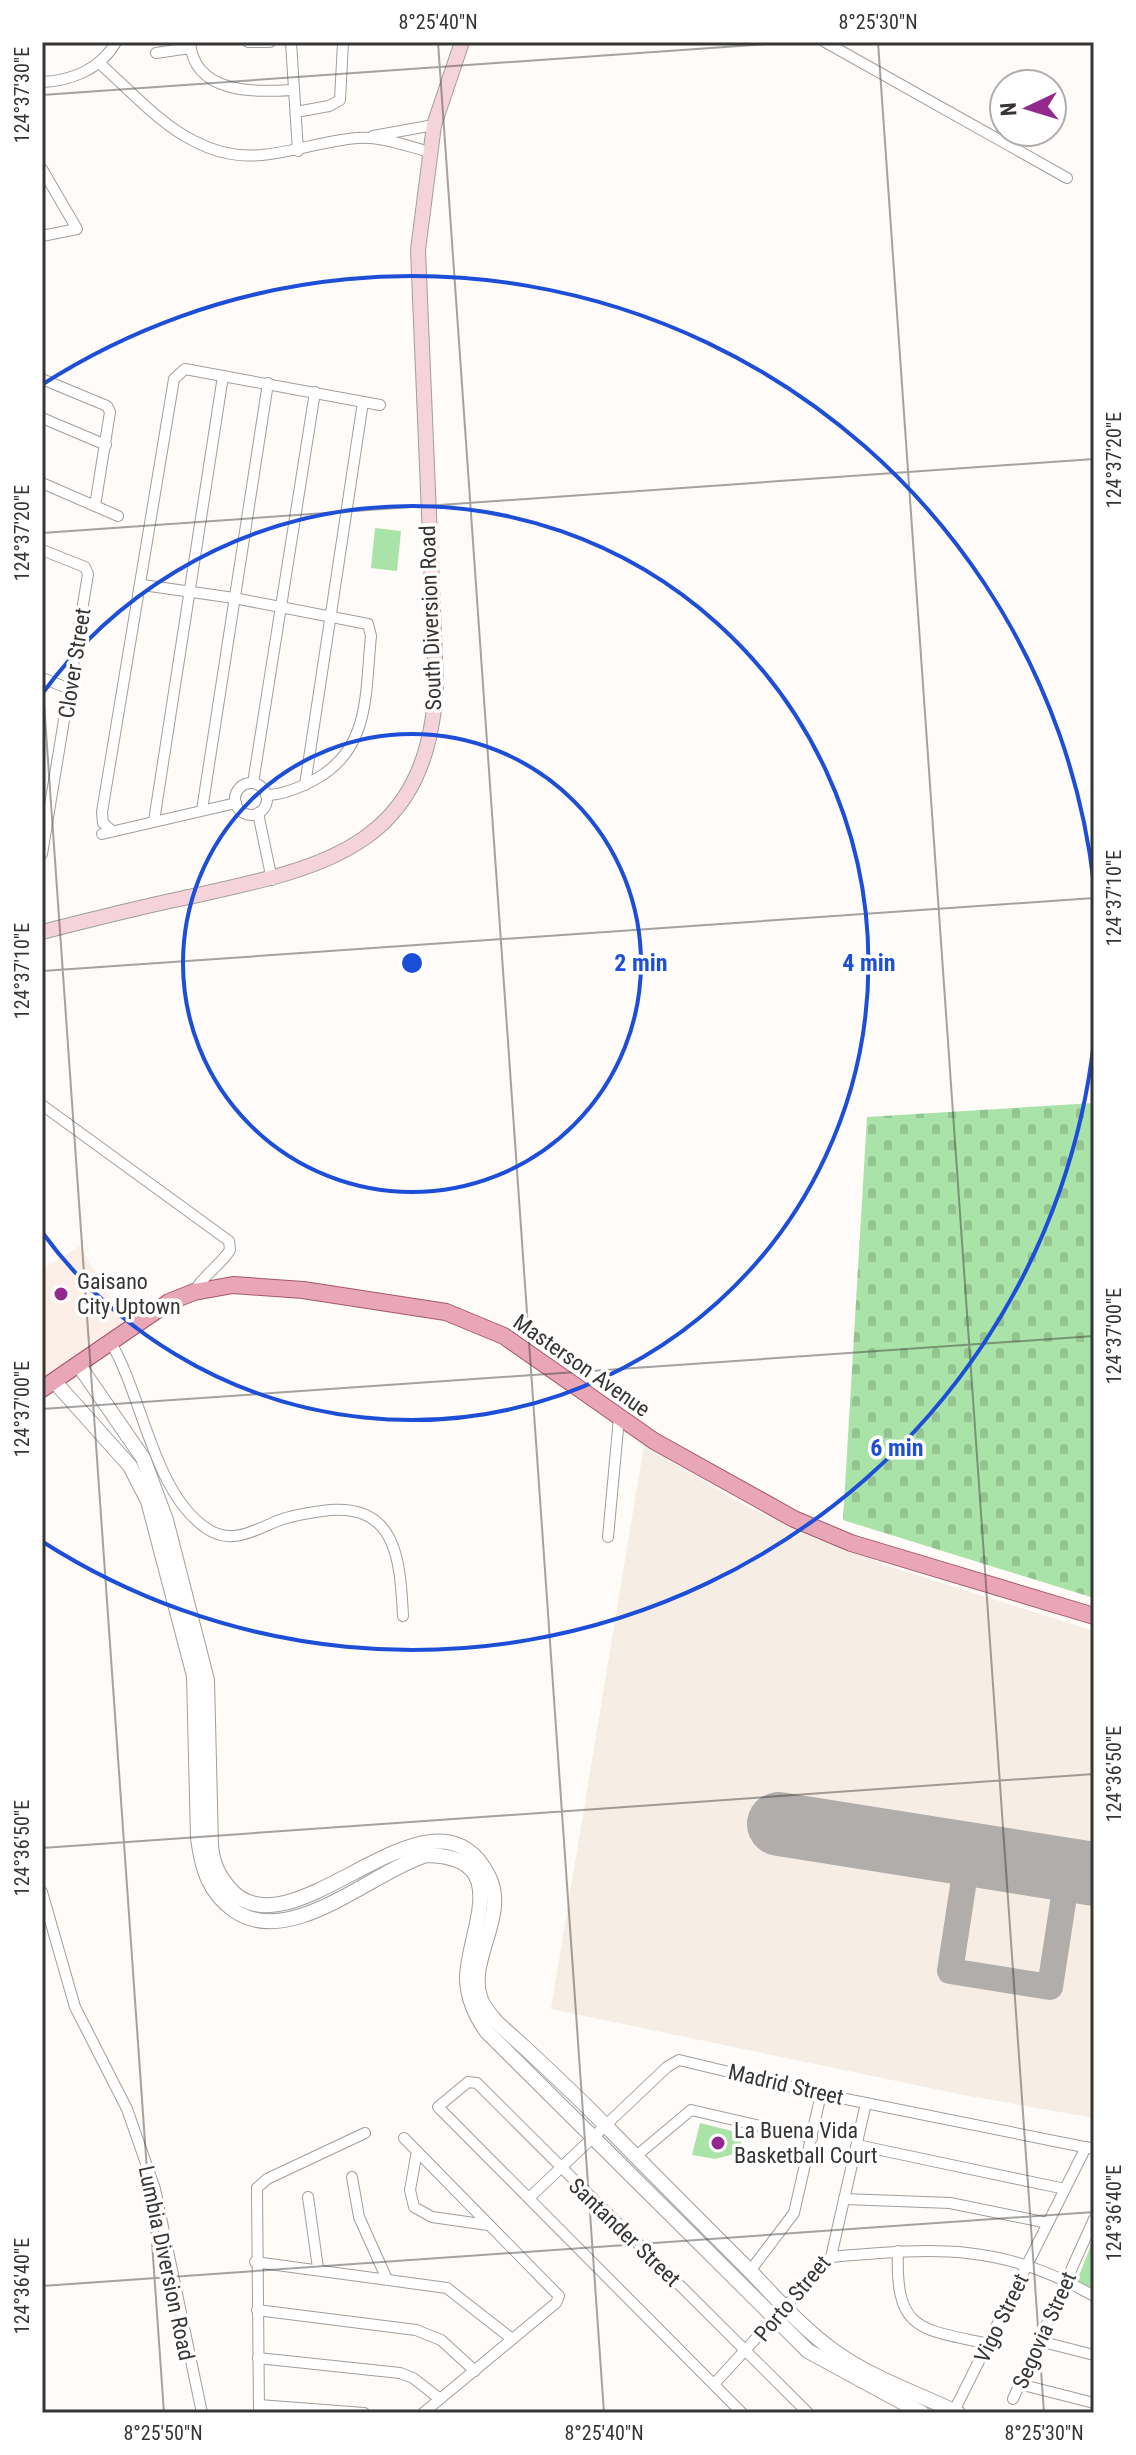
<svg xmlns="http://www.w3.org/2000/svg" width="1136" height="2455" font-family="'Roboto Condensed',sans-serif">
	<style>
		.commercial { fill: #fcefe7 }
		.built { fill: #f6ede4 }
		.cemetery { fill: url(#cemetery-stones) }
		.park { fill: #a9e3a7 }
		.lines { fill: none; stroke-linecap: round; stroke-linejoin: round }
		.taxiway { stroke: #b0adab; stroke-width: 26 }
		.runway { stroke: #b0adab; stroke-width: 64 }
		.minor-casing { stroke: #a19e9c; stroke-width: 12 }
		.tertiary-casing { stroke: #a19e9c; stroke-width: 16 }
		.secondary-casing { stroke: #a19e9c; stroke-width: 16 }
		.primary-casing { stroke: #a2586a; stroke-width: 18 }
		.minor { stroke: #fff; stroke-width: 10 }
		.tertiary { stroke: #fff; stroke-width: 14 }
		.secondary { stroke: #f4d3db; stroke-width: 14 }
		.primary { stroke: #e9a6b7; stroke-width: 16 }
		.ticks { fill: none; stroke: #373534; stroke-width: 2; stroke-opacity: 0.45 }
		.ring { fill: none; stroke: #1d4ed8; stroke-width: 4 }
		.poi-dot { fill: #92298d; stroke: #fff; stroke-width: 3 }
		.labels { text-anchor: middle; stroke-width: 7; stroke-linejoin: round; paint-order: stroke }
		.street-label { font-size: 22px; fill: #373534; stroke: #fff }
		.poi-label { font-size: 22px; fill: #373534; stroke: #fff; text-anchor: start }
		.centre { fill: #1d4ed8; stroke: #fff; stroke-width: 4 }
		.ring-label { font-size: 24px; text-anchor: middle; font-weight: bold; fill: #1d4ed8; stroke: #fff; stroke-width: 7; stroke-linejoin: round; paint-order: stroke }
		.neatline { fill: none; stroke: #373534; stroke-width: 3 }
		.ticks-label { font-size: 20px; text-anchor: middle; fill: #373534 }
	</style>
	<defs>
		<pattern id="cemetery-stones" width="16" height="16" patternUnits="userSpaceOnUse" patternTransform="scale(2)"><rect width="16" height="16" fill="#a9e3a7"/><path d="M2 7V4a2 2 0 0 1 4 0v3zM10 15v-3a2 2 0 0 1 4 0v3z" fill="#92c390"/></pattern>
	</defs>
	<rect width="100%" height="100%" fill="#fefbf8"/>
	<polygon class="commercial" points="80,1246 125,1321 42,1379 42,1269"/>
	<polygon class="built" points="644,1445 738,1502 810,1536 885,1565 1094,1631 1094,2118 964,2095 551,2009"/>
	<polygon class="cemetery" points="1094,1103 1094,1598 843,1520 867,1117"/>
	<g class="park">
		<polygon points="375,528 401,531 397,571 371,568"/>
		<polygon points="700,2123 744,2134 738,2153 715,2159 692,2155"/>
		<polygon points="1094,2237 1094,2290 1077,2281"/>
	</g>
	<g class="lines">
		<polyline class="taxiway" points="968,1854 950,1971 1050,1987 1068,1870"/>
		<polyline class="runway" points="779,1824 1094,1874"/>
		<defs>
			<g id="minor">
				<path d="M 190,42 C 194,95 256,92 294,90"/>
				<polyline points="248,42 270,42"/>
				<polyline points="291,42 298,151"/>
				<polyline points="825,42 1067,178"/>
				<polyline points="156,53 190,48"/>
				<path d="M 99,63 C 129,89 158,123 194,141 C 254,173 298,143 357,138 C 382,136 406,146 430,152"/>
				<path d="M 42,82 C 71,81 101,69 116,42"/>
				<polyline points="296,112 329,106 340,100 343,42"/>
				<polyline points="373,136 434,125"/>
				<polyline points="42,169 77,229 42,236"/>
				<polyline points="42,379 107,406 110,412 95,506"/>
				<polyline points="42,418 106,445"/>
				<polyline points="42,483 118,516"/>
				<polyline points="42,550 85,567 88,574 42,854"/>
				<path d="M 143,585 L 234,598 L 368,624 L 371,636 C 365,693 371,750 314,780 C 299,788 283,795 266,795"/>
				<polyline points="42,678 70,689"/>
				<polyline points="253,783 315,392"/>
				<circle cx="251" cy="799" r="16"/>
				<polyline points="305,785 363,402"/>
				<polyline points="202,810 268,383"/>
				<polyline points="258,813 272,880"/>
				<polyline points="154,821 223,376"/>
				<polyline points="112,831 103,823 102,812 174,379 185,369 380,405"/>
				<polyline points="102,834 236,803"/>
				<path d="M 42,1105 L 229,1241 L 230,1250 C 220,1266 202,1276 194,1292"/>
				<path d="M 110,1341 C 143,1396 153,1492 206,1528 C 232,1546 254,1530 280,1520 C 293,1515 308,1513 322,1511 C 396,1501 400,1557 403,1616"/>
				<polyline points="608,1537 619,1418"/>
				<polyline points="42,1892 75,2007 127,2109 155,2189 202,2413"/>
				<polyline points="404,2138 559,2296 556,2303 423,2413"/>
				<polyline points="857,2145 1065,2189"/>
				<polyline points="417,2151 410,2190 414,2207 432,2217 488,2225"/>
				<polyline points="635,2157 691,2110 812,2138"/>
				<polyline points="352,2177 359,2217 386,2277"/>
				<polyline points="308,2197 318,2268"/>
				<polyline points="529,2198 667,2067 679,2060 821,2094 1094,2149"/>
				<polyline points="844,2199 950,2203 1048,2223"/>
				<path d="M 898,2251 C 895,2332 920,2329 989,2344"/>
				<path d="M 831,2257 C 936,2248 998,2242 1094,2296"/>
				<polyline points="255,2262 447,2288 512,2339"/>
				<polyline points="750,2271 794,2213 821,2094"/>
				<polyline points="257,2310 416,2330 441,2340 475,2371"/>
				<polyline points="1039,2341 1094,2355"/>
				<polyline points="258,2358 400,2373 413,2378 440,2399"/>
				<polyline points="714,2384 831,2257 866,2103"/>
				<polyline points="1019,2384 1094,2403"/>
				<polyline points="1013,2399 1094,2219"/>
				<polyline points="259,2405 364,2413"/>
				<polyline points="259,2413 257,2188 267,2179 365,2133"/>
				<polyline points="742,2413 438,2107 468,2082 477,2083 808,2413"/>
				<polyline points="953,2413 1086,2147"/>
			</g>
			<g id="tertiary">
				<path d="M 78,1364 L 143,1458 L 166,1520 L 207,1680 L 211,1846 C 213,1864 218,1875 230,1889 C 293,1961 434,1765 489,1877 C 509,1918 464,1962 482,2002 C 491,2020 509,2033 523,2046 C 551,2072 579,2098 606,2126 C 654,2175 702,2223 751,2272 C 777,2299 803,2329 834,2351 C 871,2378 917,2393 958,2413"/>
				<path d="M 54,1381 L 130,1466 L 148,1501 L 194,1676 L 198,1838 C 202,1869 209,1893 235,1911 C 291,1949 373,1871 426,1855 C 517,1856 466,1934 467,1980 C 468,1999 476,2017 487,2032 L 808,2351 L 922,2413"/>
			</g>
			<path id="secondary" d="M 42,932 C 89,920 136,908 184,898 C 321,868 429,850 436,683 L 418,250 L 434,125 L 462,42"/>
			<polyline id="primary" points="42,1389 169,1302 194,1292 233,1285 303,1290 446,1312 504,1336 654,1441 794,1519 851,1543 1094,1616"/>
		</defs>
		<use href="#minor" class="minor-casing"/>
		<use href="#tertiary" class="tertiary-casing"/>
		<use href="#secondary" class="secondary-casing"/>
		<use href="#primary" class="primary-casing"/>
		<use href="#minor" class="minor"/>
		<use href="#tertiary" class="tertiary"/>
		<use href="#secondary" class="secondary"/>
		<use href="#primary" class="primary"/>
	</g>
	<path class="ticks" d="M 438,42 L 604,2413M 878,42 L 1044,2413M 42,95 L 795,42M 42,533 L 1094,459M 42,675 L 164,2413M 42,971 L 1094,898M 42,1409 L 1094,1336M 42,1848 L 1094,1774M 42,2286 L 1094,2212"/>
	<g class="ring">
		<circle cx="412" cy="963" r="229"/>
		<path d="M42 694A457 457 0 1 1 42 1232"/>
		<path d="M1094 1041A686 686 0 0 1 43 1542M43 384A686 686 0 0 1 1094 885"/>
	</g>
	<g class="poi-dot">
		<circle cx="61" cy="1294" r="8"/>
		<circle cx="718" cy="2143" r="8"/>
	</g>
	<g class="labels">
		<g class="street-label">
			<text transform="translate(430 618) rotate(-92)" y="8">South Diversion Road</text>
			<text transform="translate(74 663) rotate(-81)" y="8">Clover Street</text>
			<text transform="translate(582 1365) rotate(35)" y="8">Masterson Avenue</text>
			<text transform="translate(786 2084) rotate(13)" y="8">Madrid Street</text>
			<text transform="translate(625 2232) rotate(44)" y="8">Santander Street</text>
			<text transform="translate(167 2263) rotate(78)" y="8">Lumbia Diversion Road</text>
			<text transform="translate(792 2298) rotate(-50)" y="8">Porto Street</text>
			<text transform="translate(1001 2318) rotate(-64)" y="8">Vigo Street</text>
			<text transform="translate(1044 2330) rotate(-66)" y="8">Segovia Street</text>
		</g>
		<g class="poi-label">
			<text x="77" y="1289">Gaisano<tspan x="77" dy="25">City Uptown</tspan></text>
			<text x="734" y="2138">La Buena Vida<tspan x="734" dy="25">Basketball Court</tspan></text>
		</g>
	</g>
	<circle cx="412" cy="963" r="12" class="centre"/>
	<g class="ring-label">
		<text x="641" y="971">2 min</text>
		<text x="869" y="971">4 min</text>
		<text x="897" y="1456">6 min</text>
	</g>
	<rect width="1136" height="2455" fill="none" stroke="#ffffff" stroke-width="88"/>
	<g transform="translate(1028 108) rotate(266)"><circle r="38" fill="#ffffff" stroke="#afaeae" stroke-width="2"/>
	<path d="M0-6L14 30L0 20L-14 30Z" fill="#92298d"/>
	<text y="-12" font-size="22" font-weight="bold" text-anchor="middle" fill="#373534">N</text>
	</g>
	<rect x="44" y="44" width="1048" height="2367" class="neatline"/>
	<g class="ticks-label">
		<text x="438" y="29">8°25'40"N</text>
		<text x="878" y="29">8°25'30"N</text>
		<text transform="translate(22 95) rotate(-90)" y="7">124°37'30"E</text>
		<text transform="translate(1114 460) rotate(-90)" y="7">124°37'20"E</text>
		<text transform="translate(22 533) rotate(-90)" y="7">124°37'20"E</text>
		<text transform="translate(1114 898) rotate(-90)" y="7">124°37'10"E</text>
		<text transform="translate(22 971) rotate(-90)" y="7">124°37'10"E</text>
		<text transform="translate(1114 1336) rotate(-90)" y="7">124°37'00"E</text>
		<text transform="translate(22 1409) rotate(-90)" y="7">124°37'00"E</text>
		<text transform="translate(1114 1774) rotate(-90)" y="7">124°36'50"E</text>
		<text transform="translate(22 1848) rotate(-90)" y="7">124°36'50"E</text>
		<text transform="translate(1114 2213) rotate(-90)" y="7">124°36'40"E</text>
		<text transform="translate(22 2286) rotate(-90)" y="7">124°36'40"E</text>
		<text x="163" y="2440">8°25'50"N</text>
		<text x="604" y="2440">8°25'40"N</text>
		<text x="1044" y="2440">8°25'30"N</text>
	</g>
</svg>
